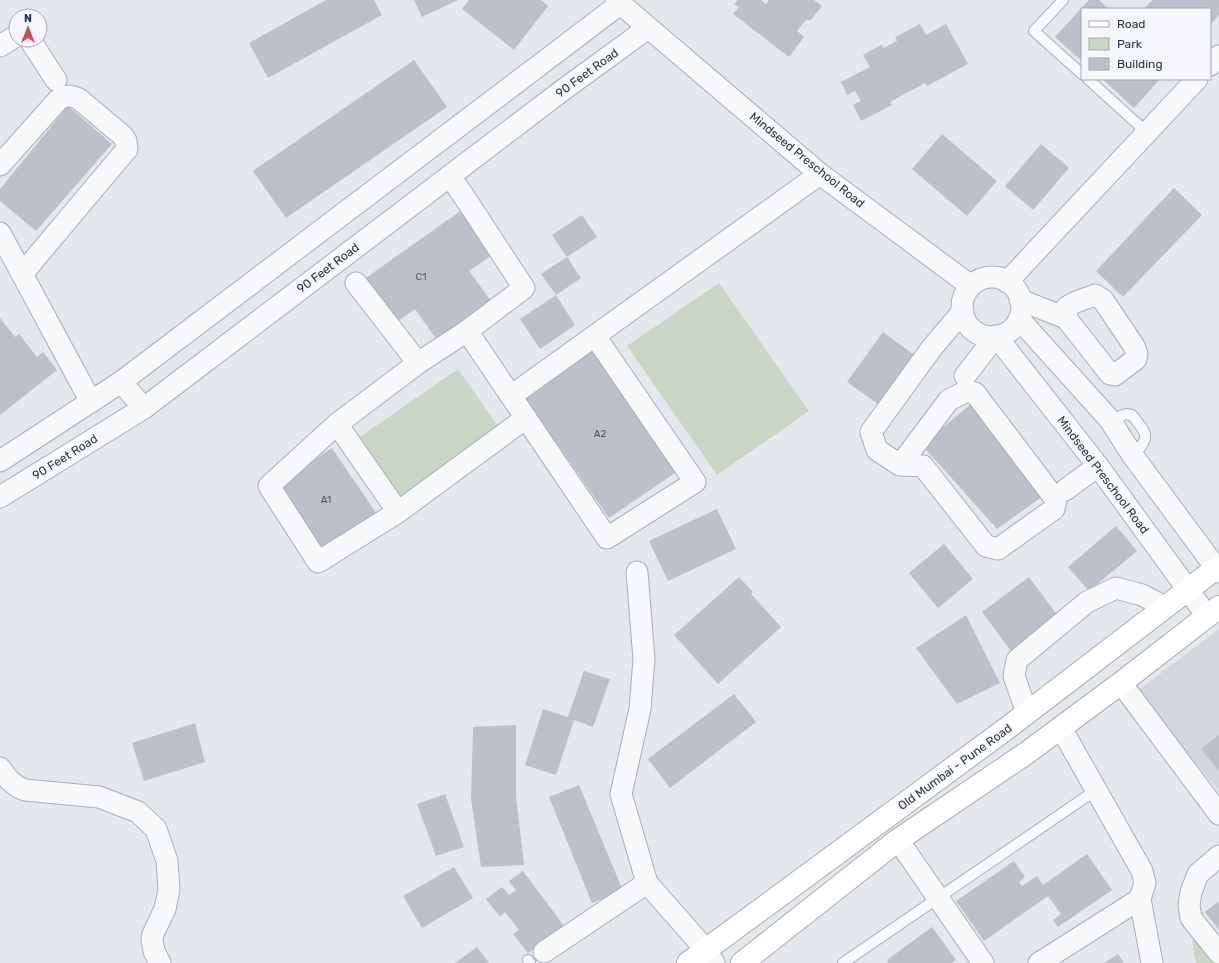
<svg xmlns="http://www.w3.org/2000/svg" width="1219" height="963" font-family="Rubik,sans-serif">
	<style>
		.built { fill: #d2d6de }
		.green { fill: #c9d6c5 }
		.building { fill: #bbc0ca }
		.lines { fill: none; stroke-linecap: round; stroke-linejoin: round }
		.service-casing { stroke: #a9aeb7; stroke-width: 12 }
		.minor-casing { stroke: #a9aeb7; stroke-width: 23 }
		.secondary-casing { stroke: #a9aeb7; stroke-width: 24 }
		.service { stroke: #f7f8fa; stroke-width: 10 }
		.minor { stroke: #f7f8fa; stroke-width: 21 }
		.secondary { stroke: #fff; stroke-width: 22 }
		.labels { text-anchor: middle; stroke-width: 3.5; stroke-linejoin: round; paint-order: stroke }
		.number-label { font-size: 10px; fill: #4f5766 }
		.street-label { font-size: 12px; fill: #2b3445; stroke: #f4f6f9 }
	</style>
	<rect width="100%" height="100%" fill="#e4e7ec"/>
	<polygon class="built" points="1219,629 1219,791 1136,692"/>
	<g class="green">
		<polygon points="719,283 809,411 717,475 627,346"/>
		<polygon points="458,369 504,435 403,505 357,439"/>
		<polygon points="1205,931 1219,963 1196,963 1192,941"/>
	</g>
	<g class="building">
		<polygon points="326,0 374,0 382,15 268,78 249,43"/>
		<polygon points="414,0 458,0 422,17"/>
		<polygon points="469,0 541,0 548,6 514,50 462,9"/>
		<polygon points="738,0 761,0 766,4 769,0 814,0 822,6 810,21 807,19 797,31 804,37 789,57 733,14 739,7 734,4"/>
		<polygon points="1089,0 1099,0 1109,9 1082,9 1082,61 1055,37"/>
		<polygon points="1152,0 1219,0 1219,15 1210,25 1210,9 1144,9"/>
		<polygon points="920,24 926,35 946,24 968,64 927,86 925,83 890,102 892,105 861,121 853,105 861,101 855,91 847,95 841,82 870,67 863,55 881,45 884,48 897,41 895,37"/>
		<polygon points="414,60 447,107 286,218 253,171"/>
		<polygon points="1102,79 1160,79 1134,108"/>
		<polygon points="68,106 112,144 36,231 0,201 0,189"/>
		<polygon points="942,134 997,181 967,216 912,169"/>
		<polygon points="1041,144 1069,168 1033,210 1005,186"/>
		<polygon points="1174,188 1202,215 1123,297 1096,271"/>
		<polygon points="466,207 498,251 469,271 491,301 437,340 415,309 394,324 363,280"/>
		<polygon points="582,215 597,237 567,257 552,235"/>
		<polygon points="567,257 581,278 556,295 541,274"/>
		<polygon points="556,295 575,325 540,349 520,319"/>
		<polygon points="0,318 15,337 19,334 37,357 43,352 57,370 0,415"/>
		<polygon points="883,332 914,355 878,404 847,382"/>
		<polygon points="592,347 678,471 609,518 523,395"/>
		<polygon points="971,404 1043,496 997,529 922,445"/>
		<polygon points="332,448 376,513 319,551 276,485"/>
		<polygon points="717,509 736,549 668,581 649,541"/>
		<polygon points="1116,526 1137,551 1089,591 1068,567"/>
		<polygon points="944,544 973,579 938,608 909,573"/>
		<polygon points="739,577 753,592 751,594 781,627 718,684 674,635"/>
		<polygon points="1029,577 1058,616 1011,651 982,612"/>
		<polygon points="966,615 1000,683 957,704 916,648"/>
		<polygon points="584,671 610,679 593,727 574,720 556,775 525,765 543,709 568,717"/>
		<polygon points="734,694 756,722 670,788 648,759"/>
		<polygon points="195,723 205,762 144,781 132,743"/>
		<polygon points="516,725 516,796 524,865 481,867 471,799 473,727"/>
		<polygon points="1219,735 1219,771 1201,749"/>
		<polygon points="579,785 623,891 592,903 549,797"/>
		<polygon points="445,794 464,847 436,856 417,804"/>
		<polygon points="1087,854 1112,890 1058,927 1053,920 1061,914 1048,896 984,941 956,901 1014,861 1025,877 1019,882 1022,886 1037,876 1043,885"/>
		<polygon points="454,867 473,898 422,928 403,896"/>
		<polygon points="523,871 564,926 528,953 513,934 519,930 505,912 500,917 486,899 502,887 509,895 516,890 509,881"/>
		<polygon points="1219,901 1219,930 1205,912"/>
		<polygon points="932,927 956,960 952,963 888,963 887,960"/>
		<polygon points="477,947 489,963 455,963"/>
		<polygon points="1118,954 1124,963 1104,963"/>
	</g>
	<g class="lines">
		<defs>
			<g id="service">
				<polyline points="1063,0 1034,31 1082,74"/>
				<polyline points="1088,79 1143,129 1148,132"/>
				<path d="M 1110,420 L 1126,414 L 1132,415 C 1148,436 1151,435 1133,456"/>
				<polyline points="528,960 530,963"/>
				<polyline points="843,963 1096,790"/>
			</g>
			<g id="minor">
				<polyline points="616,0 820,174 971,286"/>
				<polyline points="30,40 56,80"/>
				<polyline points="0,46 16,36"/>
				<polyline points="1210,65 1219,56"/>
				<path d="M 0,165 L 58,100 C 66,95 70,95 79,99 L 123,136 L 126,141 L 127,149 L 122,155 L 22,274"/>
				<polyline points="450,176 469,204 524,288 467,331"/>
				<polyline points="0,233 91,402"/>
				<circle cx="992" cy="307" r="30"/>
				<polyline points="1007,282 1197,79"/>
				<polyline points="356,283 418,363"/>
				<polyline points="1020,300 1066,318 1110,374 1115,375 1136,359 1137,354 1134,346 1103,300 1095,295 1076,302 1067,307 1066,318"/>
				<polyline points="1019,319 1110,420 1133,456 1219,572"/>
				<polyline points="965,376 996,336 1098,466 1207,616"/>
				<polyline points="121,382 144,408"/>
				<polyline points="511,396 820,174"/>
				<polyline points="337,424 398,512 318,562 269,486 337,424 418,363 467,331 607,538 695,482 595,336"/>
				<polyline points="0,461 121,382 620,4"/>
				<polyline points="900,465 949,400 967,391 975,393 1056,500 1054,509 998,549 986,546 923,466 900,465 877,450 871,432 931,349 963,311"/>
				<polyline points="1065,490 1098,466"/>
				<polyline points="0,497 144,408 563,90 648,28"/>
				<polyline points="398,512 526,418"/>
				<polyline points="637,572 644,659 640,709 621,794 647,883 706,950 714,963"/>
				<polyline points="1121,683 1219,814"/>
				<polyline points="1027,713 1014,676 1017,660 1087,602 1116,588 1142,595 1165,607"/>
				<polyline points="1061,728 1142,871 1145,883 1140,899 1152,963"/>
				<path d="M 0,768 C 7,778 13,786 25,790 L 99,797 L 138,812 L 156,829 L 167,861 L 169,890 L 165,909 L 153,934 L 152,939 L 154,951 L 160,963"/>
				<polyline points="898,840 983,963"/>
				<polyline points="1219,856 1198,874 1191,892 1189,905 1191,918 1219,953"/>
				<polyline points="544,952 647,883"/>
				<polyline points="1039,963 1140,899"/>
			</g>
			<g id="secondary">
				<polyline points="688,963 1010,726 1219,566"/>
				<polyline points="742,963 898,840 1028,752 1121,683 1219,607"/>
			</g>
		</defs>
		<use href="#service" class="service-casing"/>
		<use href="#minor" class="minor-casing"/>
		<use href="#secondary" class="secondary-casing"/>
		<use href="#service" class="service"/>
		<use href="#minor" class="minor"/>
		<use href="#secondary" class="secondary"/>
	</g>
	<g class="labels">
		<g class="number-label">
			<text x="421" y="280">C1</text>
			<text x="600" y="437">A2</text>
			<text x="326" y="503">A1</text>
		</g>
		<g class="street-label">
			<text transform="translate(587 73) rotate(-36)" y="4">90 Feet Road</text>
			<text transform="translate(807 160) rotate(39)" y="4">Mindseed Preschool Road</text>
			<text transform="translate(328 268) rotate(-37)" y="4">90 Feet Road</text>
			<text transform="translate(65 457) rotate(-32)" y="4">90 Feet Road</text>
			<text transform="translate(1103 475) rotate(53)" y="4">Mindseed Preschool Road</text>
			<text transform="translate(955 767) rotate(-36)" y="4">Old Mumbai - Pune Road</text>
		</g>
	</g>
	<rect x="1081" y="8" width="130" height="72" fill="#f4f6f9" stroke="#a4a8b1"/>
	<rect x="1089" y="21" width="20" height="6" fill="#ffffff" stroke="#a4a8b1"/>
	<text x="1117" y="28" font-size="12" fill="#2b3445">Road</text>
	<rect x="1089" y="38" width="20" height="12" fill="#c9d6c5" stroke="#a4a8b1"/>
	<text x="1117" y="48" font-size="12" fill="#2b3445">Park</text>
	<rect x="1089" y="58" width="20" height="12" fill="#bbc0ca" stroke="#a4a8b1"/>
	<text x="1117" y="68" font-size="12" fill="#2b3445">Building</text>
	<g transform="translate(28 28)"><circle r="19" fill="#f4f6f9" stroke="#a4a8b1"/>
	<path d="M0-3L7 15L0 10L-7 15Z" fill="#d1495b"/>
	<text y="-6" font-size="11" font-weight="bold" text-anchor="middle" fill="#2b3445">N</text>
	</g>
</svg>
